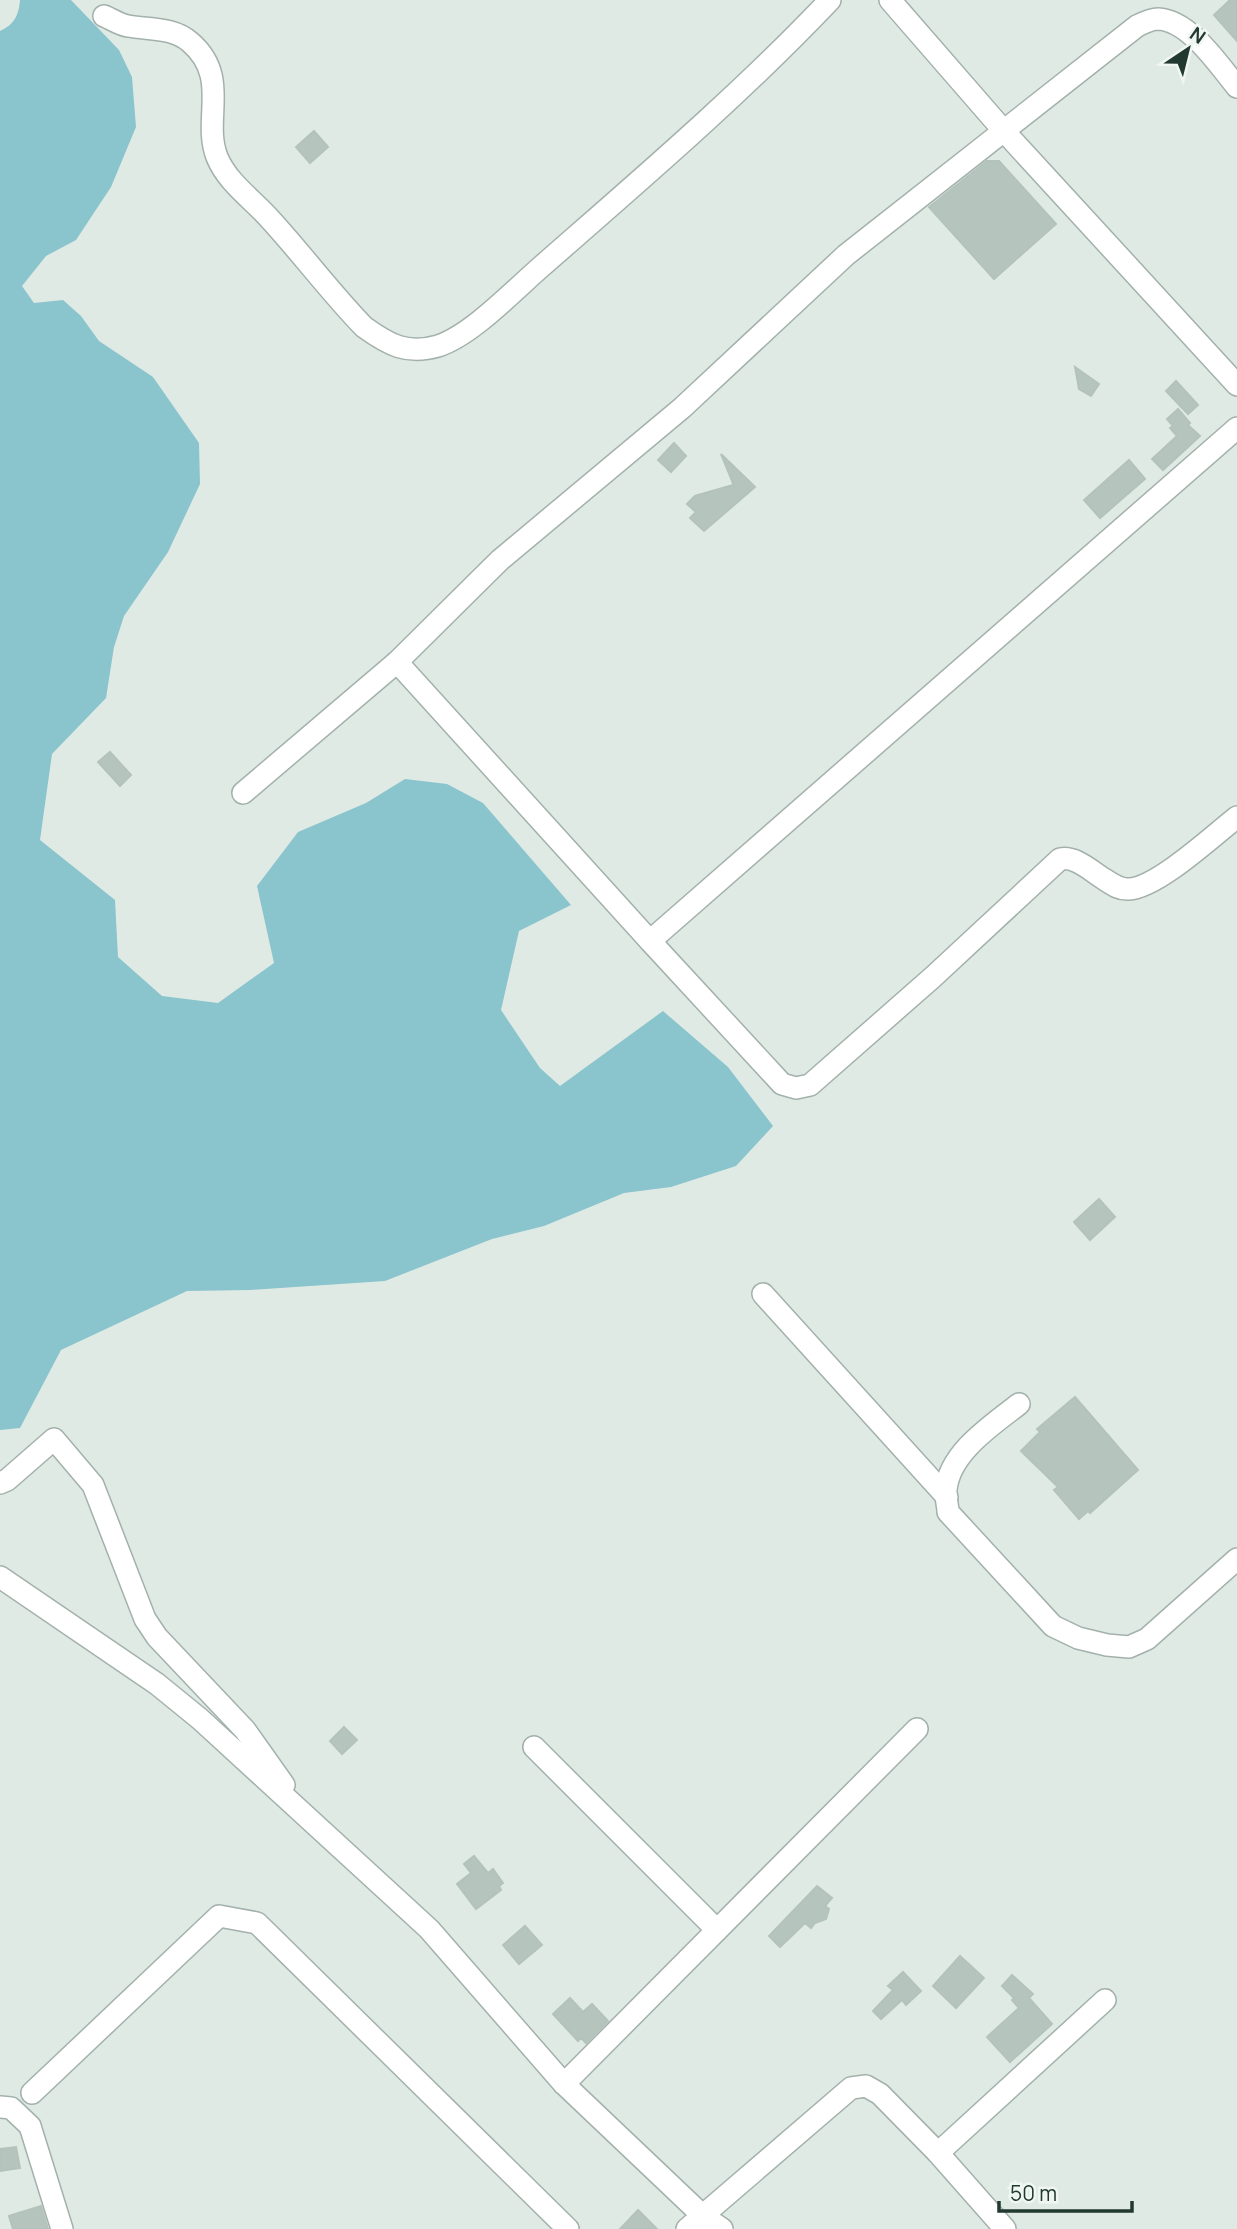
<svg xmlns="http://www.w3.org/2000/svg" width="1237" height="2229" font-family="Manrope,sans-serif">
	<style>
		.water { fill: #8ac4cd }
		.building { fill: #b5c5be; stroke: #b3c3bc; stroke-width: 2 }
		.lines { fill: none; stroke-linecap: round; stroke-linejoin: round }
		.minor-casing { stroke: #a3b1ac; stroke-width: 24 }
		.minor { stroke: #fff; stroke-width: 21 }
	</style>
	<rect width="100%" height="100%" fill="#e0eae5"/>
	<path class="water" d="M 20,0 L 71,0 L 119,50 L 132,77 L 136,127 L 111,187 L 76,240 L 46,256 L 22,286 L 34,303 L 63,300 L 81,316 L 99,341 L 153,377 L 199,443 L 200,484 L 168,552 L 124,616 L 114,647 L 106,698 L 52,754 L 40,840 L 115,900 L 118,957 L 162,996 L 218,1003 L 274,963 L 257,886 L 298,832 L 366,803 L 405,779 L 447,784 L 483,803 L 571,905 L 519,931 L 501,1010 L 540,1068 L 560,1086 L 663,1011 L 728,1067 L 773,1126 L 736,1166 L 671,1187 L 624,1193 L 544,1226 L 492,1239 L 385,1281 L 250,1290 L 187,1291 L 61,1350 L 20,1428 L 0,1430 L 0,31 C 14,25 19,15 20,0 Z"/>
	<g class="building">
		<polygon points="1230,0 1237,0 1237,41 1214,15"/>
		<polygon points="314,131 328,147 310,163 296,147"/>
		<polygon points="987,161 999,161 1056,224 994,279 929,207"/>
		<polygon points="1075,367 1099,384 1091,396 1079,389"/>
		<polygon points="1176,381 1198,405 1188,414 1166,391"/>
		<polygon points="1178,409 1190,423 1188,425 1200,436 1163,470 1152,459 1177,436 1170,428 1173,426 1167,419"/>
		<polygon points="674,443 686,456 671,472 658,460"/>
		<polygon points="721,454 755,487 704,531 690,518 696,512 687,504 695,496 733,485 735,488"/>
		<polygon points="1129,460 1145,479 1100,518 1084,500"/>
		<polygon points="110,752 131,775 120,786 98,762"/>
		<polygon points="1099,1199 1115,1217 1090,1240 1074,1222"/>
		<polygon points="1075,1397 1138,1470 1090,1513 1088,1511 1079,1519 1054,1490 1058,1487 1021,1451 1040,1432 1037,1429"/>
		<polygon points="344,1727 357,1740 342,1754 330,1741"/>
		<polygon points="474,1856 488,1873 493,1869 503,1883 499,1886 501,1890 476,1909 457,1884 471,1873 464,1864"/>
		<polygon points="817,1886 832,1898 825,1906 829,1909 826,1919 815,1923 811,1928 805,1923 780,1947 769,1936"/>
		<polygon points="525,1926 542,1945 519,1964 503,1945"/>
		<polygon points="960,1956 984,1978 956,2008 933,1986"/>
		<polygon points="903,1972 921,1991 906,2005 902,2000 881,2019 873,2011 893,1990 888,1986"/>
		<polygon points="1012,1975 1033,1994 1029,1998 1052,2024 1010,2062 987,2037 1019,2008 1012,2000 1014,1998 1002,1986"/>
		<polygon points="570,1998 583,2012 592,2004 608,2021 586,2043 581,2038 578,2041 553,2014"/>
		<polygon points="16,2147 20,2168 0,2171 0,2149"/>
		<polygon points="41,2206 48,2229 13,2229 9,2216"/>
		<polygon points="638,2210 657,2229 620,2229"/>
	</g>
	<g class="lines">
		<defs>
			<g id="minor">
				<polyline points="890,0 1003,130 1237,385"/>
				<path d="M 104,16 C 112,19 120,25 128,26 C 149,30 173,27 190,42 C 231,77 202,119 217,157 C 227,182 252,199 269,218 C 302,254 331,293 364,327 C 389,345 407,355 438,346 C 472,335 514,290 542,266 C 639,181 741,94 830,0"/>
				<polyline points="397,662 650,941 1237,428"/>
				<path d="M 243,793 L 397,662 L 500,560 L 682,408 L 846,255 L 1137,26 C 1143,23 1151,19 1158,19 C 1189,20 1218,64 1237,87"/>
				<path d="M 650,941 L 782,1084 L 796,1088 L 810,1085 L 933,977 L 1060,859 C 1076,856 1091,871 1104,879 C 1112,884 1119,890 1129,889 C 1157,888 1214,835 1237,817"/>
				<polyline points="763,1294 947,1497"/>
				<path d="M 1019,1404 C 992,1425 949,1453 946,1490 C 945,1497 948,1505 948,1512 L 1053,1626 L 1078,1638 L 1107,1645 L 1129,1647 L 1147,1639 L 1237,1559"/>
				<polyline points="0,1483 7,1480 54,1439 93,1485 145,1619 157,1637 245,1730 284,1785"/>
				<polyline points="0,1577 157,1684 200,1719 429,1929 564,2084 703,2216 722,2229"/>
				<polyline points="534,1747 717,1930"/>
				<polyline points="564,2084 917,1729"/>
				<polyline points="32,2093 219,1916 257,1923 568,2229"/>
				<polyline points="0,2107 11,2108 30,2126 62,2229"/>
				<polyline points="938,2153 1105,2000"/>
				<polyline points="687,2229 851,2088 866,2086 880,2094 938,2153 1005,2229"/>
			</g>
		</defs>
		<use href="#minor" class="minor-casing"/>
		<use href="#minor" class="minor"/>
	</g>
	<g transform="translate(1188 49) rotate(35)" stroke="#f0f7f3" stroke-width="5" paint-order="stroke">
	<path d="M0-5L12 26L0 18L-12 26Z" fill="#223932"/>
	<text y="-10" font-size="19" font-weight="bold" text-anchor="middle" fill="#223932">N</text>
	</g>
	<path d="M999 2201v10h133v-10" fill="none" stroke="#223932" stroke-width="3.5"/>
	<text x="1010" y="2201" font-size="21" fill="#223932" stroke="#f0f7f3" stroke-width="5" paint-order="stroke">50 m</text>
</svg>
